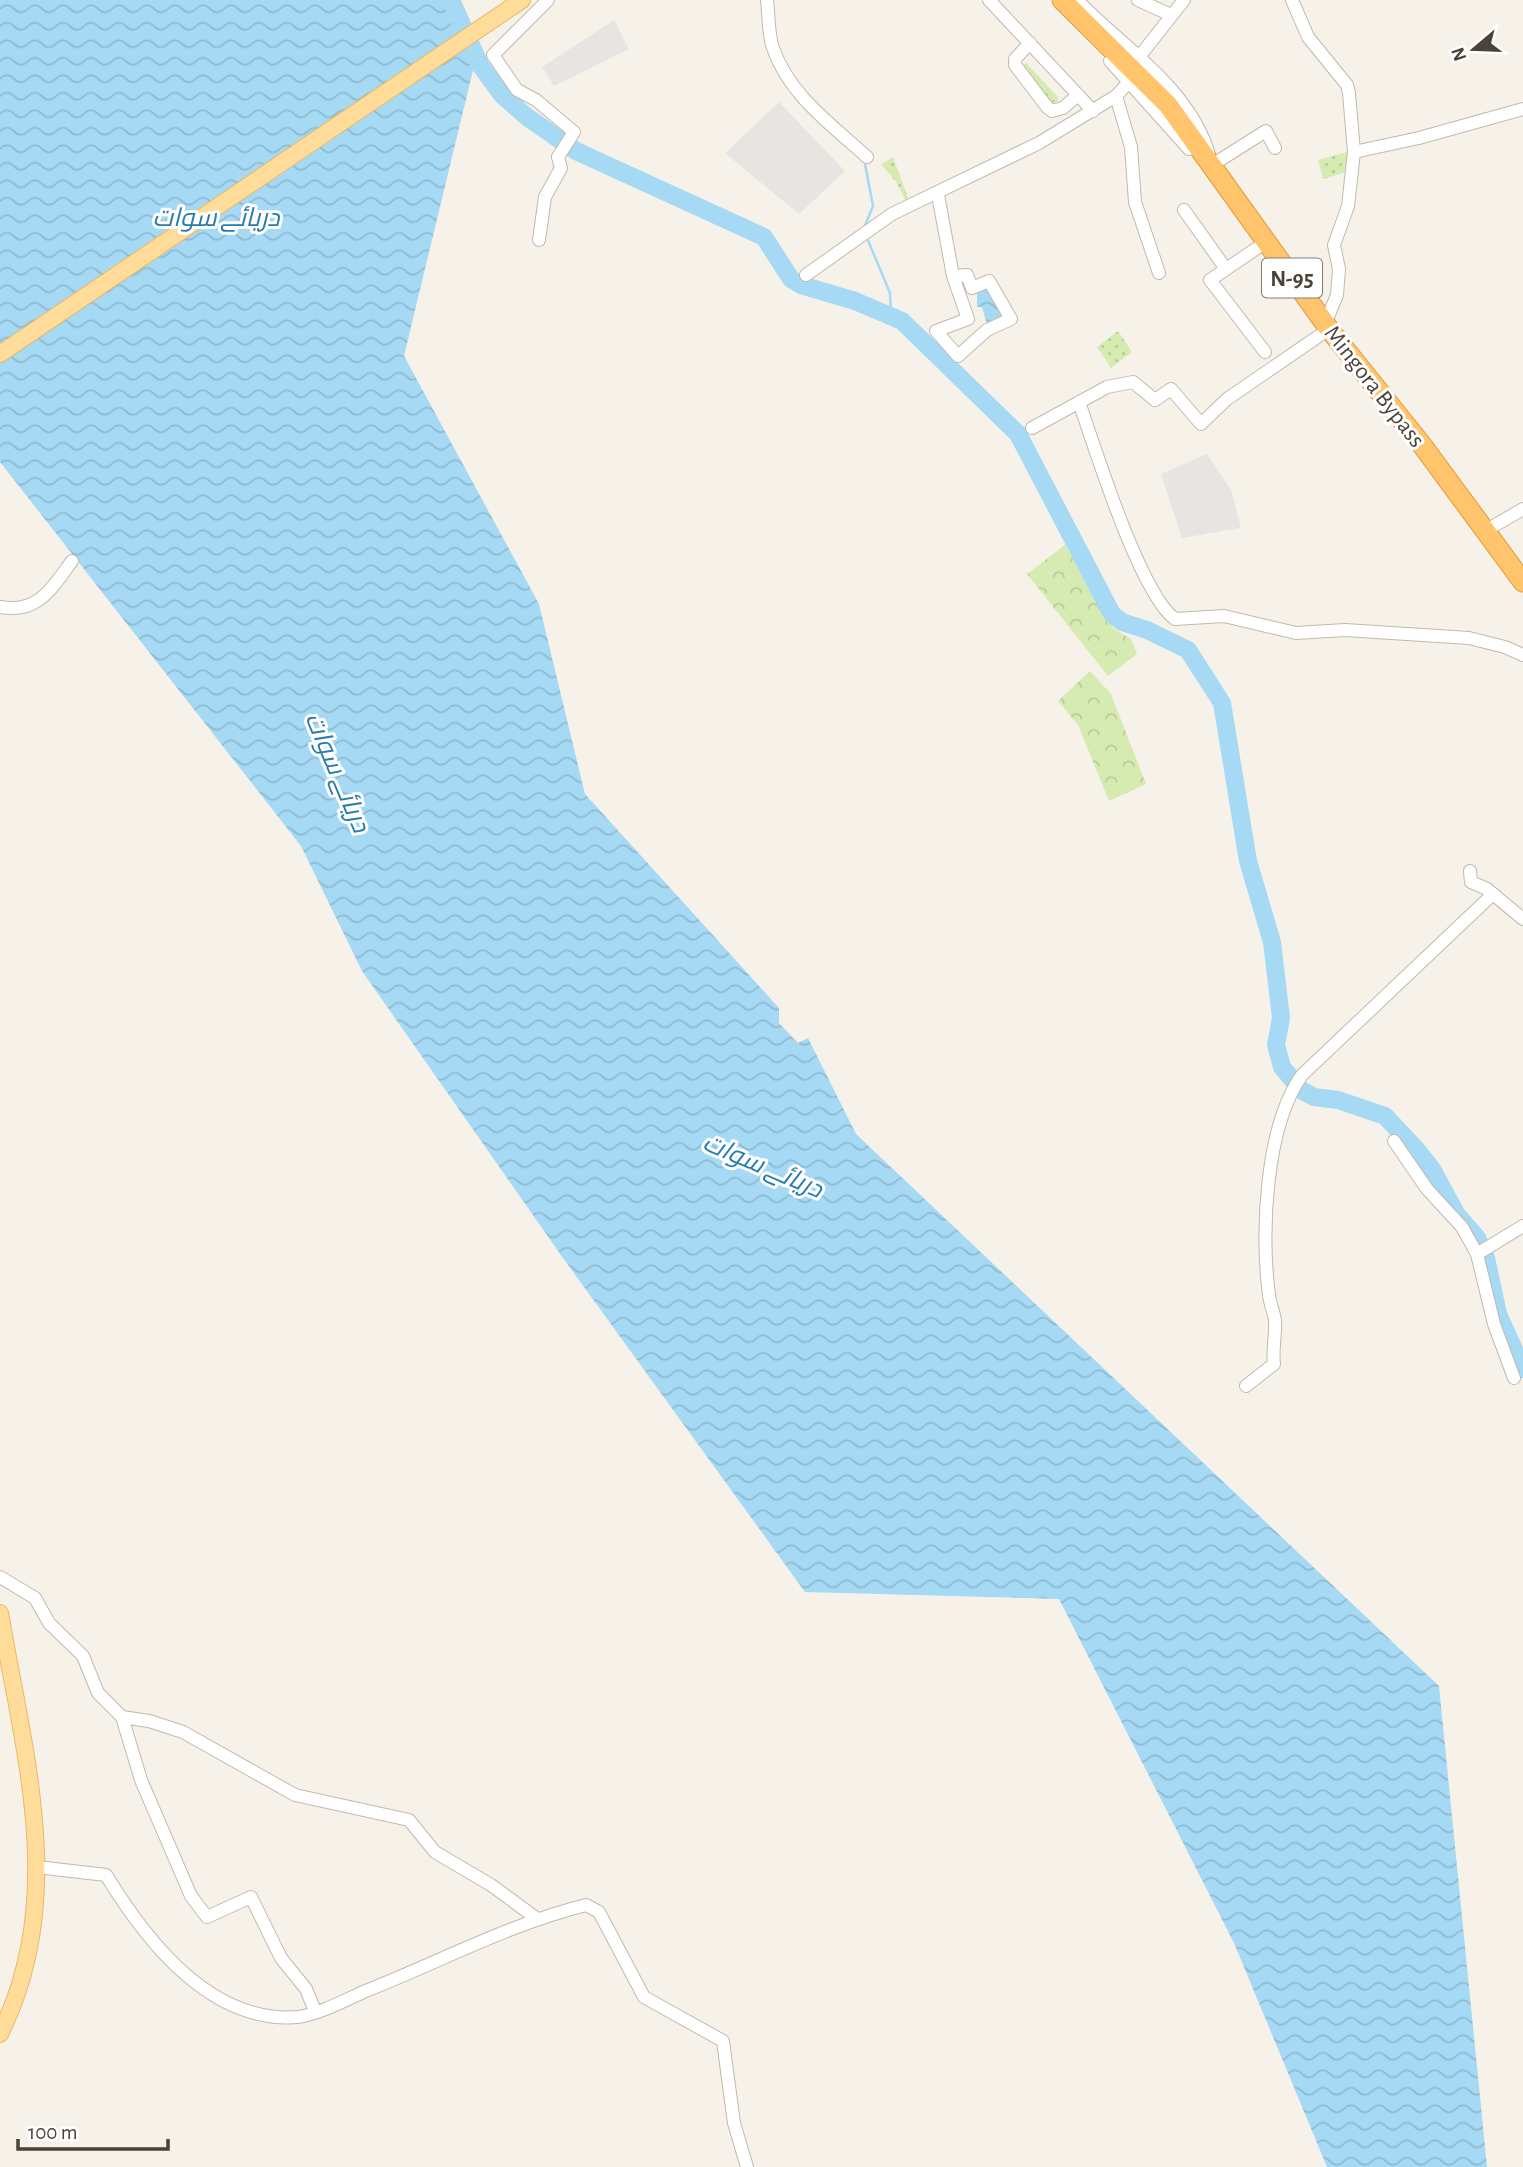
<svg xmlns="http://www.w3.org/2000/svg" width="1523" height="2167" font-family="'Alegreya Sans',Cairo,sans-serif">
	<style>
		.grass { fill: url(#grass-dots) }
		.forest { fill: url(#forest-crowns) }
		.parking { fill: #e7e5e2 }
		.water { fill: url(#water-waves) }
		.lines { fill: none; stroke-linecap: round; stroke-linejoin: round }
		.stream { stroke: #a5d9f4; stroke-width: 2.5 }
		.river { stroke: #a5d9f4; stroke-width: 18 }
		.minor-casing { stroke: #c2b9ac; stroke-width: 14 }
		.major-casing { stroke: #eab964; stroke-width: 18 }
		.highway-casing { stroke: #e59935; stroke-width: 21 }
		.minor { stroke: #fff; stroke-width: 12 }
		.major { stroke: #ffdc9a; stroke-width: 16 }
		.highway { stroke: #ffc46c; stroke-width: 19 }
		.labels { text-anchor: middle; stroke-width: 6; stroke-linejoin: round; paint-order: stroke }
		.shield { fill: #fff; stroke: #817b74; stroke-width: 2 }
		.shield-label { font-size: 23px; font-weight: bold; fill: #4b4238 }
		.street-label { font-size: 24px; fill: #4b4238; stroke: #fff }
		.water-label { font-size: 26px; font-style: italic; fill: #287dac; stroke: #fff }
	</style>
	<defs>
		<pattern id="grass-dots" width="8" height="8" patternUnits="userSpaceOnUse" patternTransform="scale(1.75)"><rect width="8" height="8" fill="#d5ebb2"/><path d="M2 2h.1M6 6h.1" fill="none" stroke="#b8cb9a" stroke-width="1.8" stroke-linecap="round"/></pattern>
		<pattern id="forest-crowns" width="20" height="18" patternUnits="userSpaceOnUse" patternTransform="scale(1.75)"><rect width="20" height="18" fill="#d5ebb2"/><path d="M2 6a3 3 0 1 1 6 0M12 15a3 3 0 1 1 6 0" fill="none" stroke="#b8cb9a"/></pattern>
		<pattern id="water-waves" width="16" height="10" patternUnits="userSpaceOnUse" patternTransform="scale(1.75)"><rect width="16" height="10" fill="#a5d9f4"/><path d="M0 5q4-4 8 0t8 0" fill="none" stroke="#90bbd2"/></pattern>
	</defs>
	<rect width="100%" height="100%" fill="#f6f2ea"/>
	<g class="grass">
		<polygon points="1026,63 1058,97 1058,101 1051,103 1022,66"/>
		<polygon points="1347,152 1346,172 1323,179 1318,160"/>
		<polygon points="893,157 910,203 907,204 897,183 881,164"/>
		<polygon points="1118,331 1132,352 1111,368 1097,347"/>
	</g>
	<g class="forest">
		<polygon points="1065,545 1113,628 1131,639 1137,654 1108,676 1027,574"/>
		<polygon points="1090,671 1111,694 1146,784 1109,801 1078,725 1058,701"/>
	</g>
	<g class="parking">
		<polygon points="614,20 629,49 554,86 542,67"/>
		<polygon points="779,102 845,171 799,214 725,153"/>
		<polygon points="1207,454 1231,490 1241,528 1182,538 1161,474"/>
	</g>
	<g class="water">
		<polygon points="0,0 453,0 474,66 404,356 539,604 585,794 779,1008 779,1023 798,1043 808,1038 856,1134 1439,1686 1487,2167 1327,2167 1234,1943 1059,1599 805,1592 563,1258 362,971 301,846 0,462"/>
		<polygon points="989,284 1003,319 987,325 982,307 977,307 977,288"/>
	</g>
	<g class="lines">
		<g class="stream">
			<polyline points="864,228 873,206 865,164"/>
			<polyline points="867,238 890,293 891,316"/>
		</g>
		<polyline class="river" points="451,0 480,65 502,95 527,117 576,151 764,237 791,279 801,285 855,301 902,321 1018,434 1112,614 1122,622 1147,630 1188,650 1222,703 1248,861 1272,942 1281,1018 1276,1045 1282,1067 1301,1090 1314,1097 1338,1100 1385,1116 1417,1150 1432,1169 1457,1215 1477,1238 1486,1258 1498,1314 1523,1369"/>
		<defs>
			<g id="minor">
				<path d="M 767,0 C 769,15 768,34 773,48 C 789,95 832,125 867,157"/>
				<polyline points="989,0 1093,111"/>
				<path d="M 1077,0 C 1122,47 1190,88 1209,155"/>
				<polyline points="1138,0 1171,15"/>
				<polyline points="1292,0 1308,37 1347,85 1349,93 1354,152 1348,206 1334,245 1339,269 1337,295 1325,324"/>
				<polyline points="1030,43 1015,59 1015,65 1047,107 1052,111 1063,108 1078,95"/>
				<polyline points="1139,57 1184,0"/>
				<polyline points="1110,61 1189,149"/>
				<polyline points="1116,96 1131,147 1135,202 1159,273"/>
				<polyline points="1354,152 1419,138 1523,109"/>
				<polyline points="1212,165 1266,131 1275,148"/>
				<polyline points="938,195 953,276 967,275 972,288 989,281 1011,319 987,330 958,356 936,331 968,319 953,276"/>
				<polyline points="1184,210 1226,269"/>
				<polyline points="539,240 545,197 561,168 558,157 574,132 536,100 517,90 493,55 548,0"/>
				<polyline points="806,275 892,214 1039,143 1116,96 1130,81"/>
				<polyline points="1265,352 1210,280 1266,242"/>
				<path d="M 1079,402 C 1095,448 1140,594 1175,619 L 1224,616 L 1296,633 L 1345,630 L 1469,638 L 1505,647 L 1523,655"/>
				<polyline points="1032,428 1107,387 1133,382 1155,400 1171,389 1201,424 1227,399 1329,329"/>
				<polyline points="1485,531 1523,509"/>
				<path d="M 0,607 C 38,614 52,588 72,561"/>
				<polyline points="1470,871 1471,882 1487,889 1523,919"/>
				<polyline points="1394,1141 1427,1189 1462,1227 1477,1254 1494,1324 1514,1378"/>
				<polyline points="1477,1254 1523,1226"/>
				<path d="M 1246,1386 L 1274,1364 C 1272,1349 1276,1335 1275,1321 C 1274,1312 1270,1304 1269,1295 C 1261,1232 1265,1127 1302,1075 L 1493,894"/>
				<polyline points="0,1577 35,1598 49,1623 83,1656 98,1693 122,1717 141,1780 191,1896 207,1917 251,1897 281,1958 306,1989 315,2011"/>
				<polyline points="122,1717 149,1721 183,1732 295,1795 409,1820 435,1852 491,1885 536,1918"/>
				<path d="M 37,1867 L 106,1875 C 147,1942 211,2024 298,2017 C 320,2014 347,1999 368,1990 C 441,1961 510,1924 586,1905 L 599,1912 L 644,1997 L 723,2041 L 734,2123 L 747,2167"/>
			</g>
			<g id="major">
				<polyline points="0,354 522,0"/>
				<path d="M 0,1613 C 24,1754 68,1899 0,2034"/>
			</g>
			<polyline id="highway" points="1062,0 1168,105 1329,329 1422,445 1523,582"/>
		</defs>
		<use href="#minor" class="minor-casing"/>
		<use href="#major" class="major-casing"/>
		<use href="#highway" class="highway-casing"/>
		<use href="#minor" class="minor"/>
		<use href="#major" class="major"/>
		<use href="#highway" class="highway"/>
	</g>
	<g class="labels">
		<rect class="shield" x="1262" y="258.5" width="60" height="39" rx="5"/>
		<g class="shield-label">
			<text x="1292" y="286">N-95</text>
		</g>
		<g class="street-label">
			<text transform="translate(1375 386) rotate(52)" y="8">Mingora Bypass</text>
		</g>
		<g class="water-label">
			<text x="216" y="226">دریائے سوات</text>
			<text transform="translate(338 772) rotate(67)" y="9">دریائے سوات</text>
			<text transform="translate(763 1165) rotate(23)" y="9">دریائے سوات</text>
		</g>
	</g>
	<g transform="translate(1474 49) rotate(251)" stroke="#ffffff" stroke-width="5" paint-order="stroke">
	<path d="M0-5L12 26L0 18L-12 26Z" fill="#4b4238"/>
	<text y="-10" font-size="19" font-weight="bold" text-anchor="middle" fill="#4b4238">N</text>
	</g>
	<path d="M18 2139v10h150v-10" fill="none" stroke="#4b4238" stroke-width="3.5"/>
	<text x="28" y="2139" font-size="21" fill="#4b4238" stroke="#ffffff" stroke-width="5" paint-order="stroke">100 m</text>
</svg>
